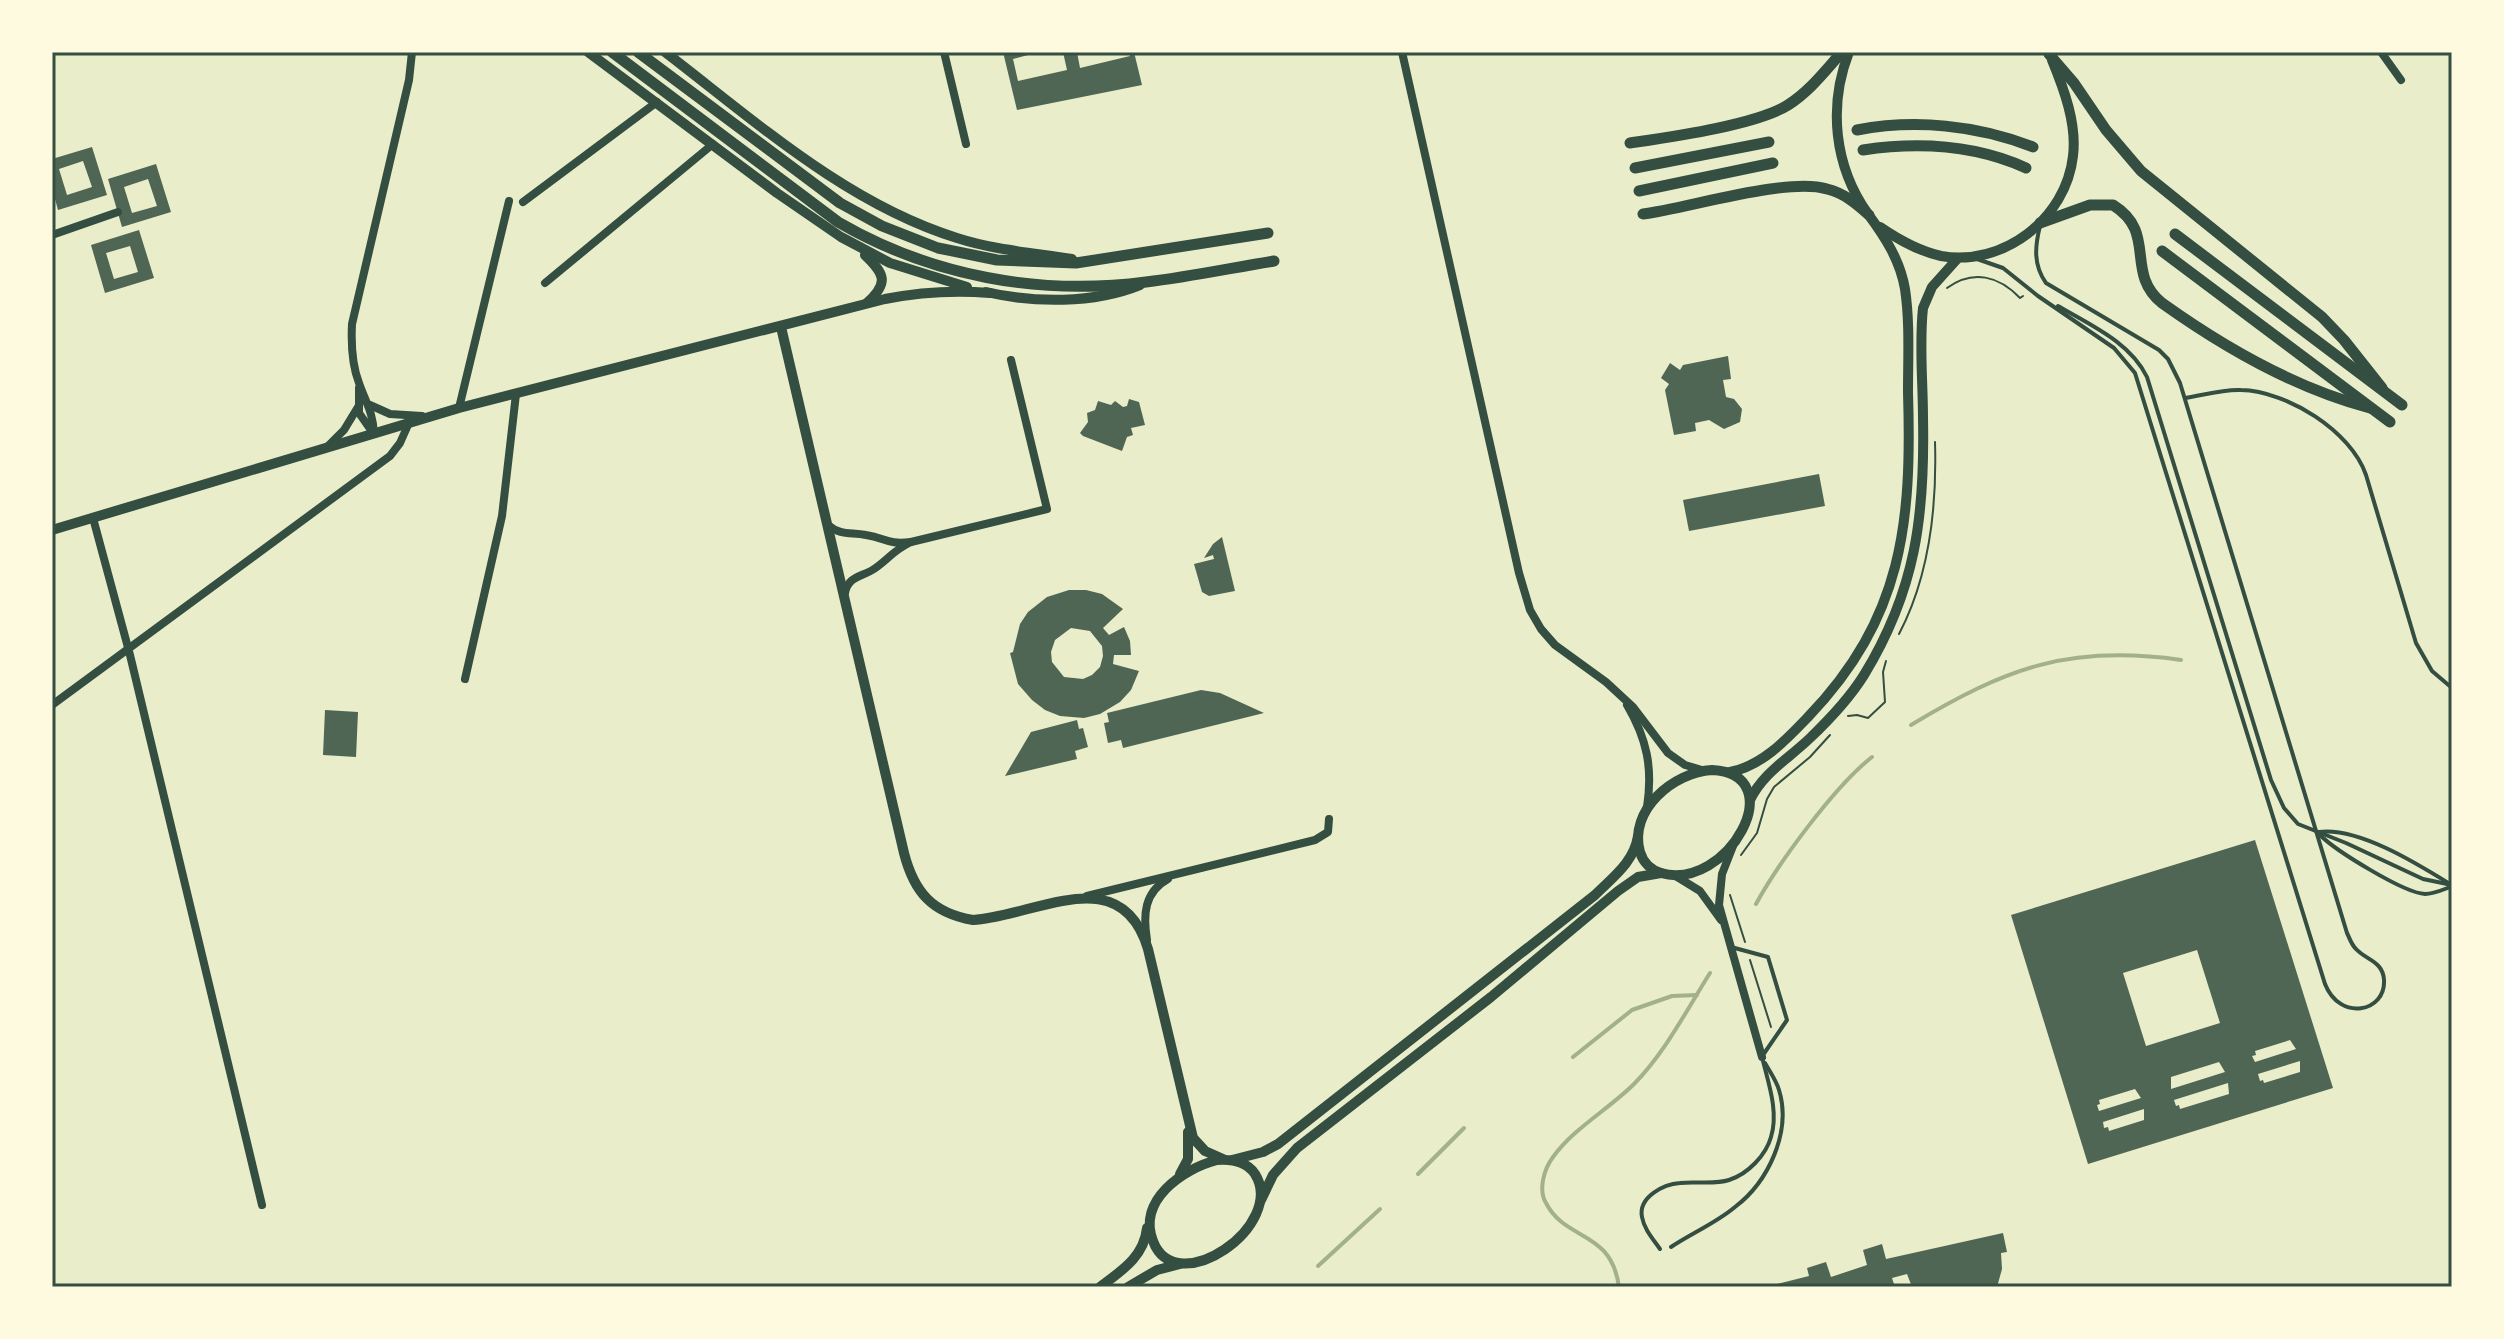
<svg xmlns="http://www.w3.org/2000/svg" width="2504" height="1339" font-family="Cabin,sans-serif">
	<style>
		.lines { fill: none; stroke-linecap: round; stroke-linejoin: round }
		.stream { stroke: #a3b18a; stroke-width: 4 }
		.building { fill: #4f6655; fill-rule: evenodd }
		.path { stroke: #344e41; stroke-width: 2 }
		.service { stroke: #344e41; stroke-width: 4 }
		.minor { stroke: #344e41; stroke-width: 8 }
		.tertiary { stroke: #344e41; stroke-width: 10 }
		.secondary { stroke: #344e41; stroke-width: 11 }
		.neatline { fill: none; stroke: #344e41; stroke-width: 3 }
	</style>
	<rect width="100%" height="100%" fill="#e9edc9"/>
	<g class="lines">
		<g class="stream">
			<path d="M 1911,725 C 2006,668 2069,644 2181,660"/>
			<path d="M 1756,904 C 1779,862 1835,786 1872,757"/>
			<polyline points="1573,1057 1632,1010 1672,996 1697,995"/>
			<polyline points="1418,1174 1464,1128"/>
			<polyline points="1318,1266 1380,1209"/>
			<path d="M 1619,1287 C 1611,1229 1566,1242 1546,1203 C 1538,1190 1544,1169 1553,1157 C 1574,1128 1609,1109 1634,1084 C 1666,1051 1686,1011 1710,973"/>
		</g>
	</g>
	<g class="building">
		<polygon points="1003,52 1039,52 1013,59 1018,81 1067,70 1063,52 1077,52 1080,68 1130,56 1129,52 1134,52 1142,85 1017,110"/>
		<path d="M 92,147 L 107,195 L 58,210 L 52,188 L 52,159 ZM 83,161 L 92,187 L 67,195 L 59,169 Z"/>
		<path d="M 156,164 L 171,212 L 122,227 L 108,179 ZM 148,179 L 157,206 L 132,213 L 124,187 Z"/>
		<path d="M 139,230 L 154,278 L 105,293 L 91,245 ZM 130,246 L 138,272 L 114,279 L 106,253 Z"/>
		<polygon points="1728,356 1731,379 1723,380 1726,397 1734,399 1742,409 1740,422 1724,429 1709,420 1695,423 1696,431 1674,435 1665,390 1669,384 1661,378 1670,363 1680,370 1683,365"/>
		<polygon points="1129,399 1139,402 1145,425 1131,428 1133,435 1127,437 1122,451 1083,436 1080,433 1088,422 1087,413 1095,410 1098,401 1111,405 1115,401 1123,407 1127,406"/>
		<polygon points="1819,474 1825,506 1689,531 1683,500"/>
		<polygon points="1222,537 1235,591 1209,596 1202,592 1194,564 1214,559 1213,555 1204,558 1213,544"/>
		<path d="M 1069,590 L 1086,590 L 1102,594 L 1123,609 L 1103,628 L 1109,635 L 1124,627 L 1130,641 L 1131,655 L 1114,655 L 1113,664 L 1139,671 L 1131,690 L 1120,702 L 1100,714 L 1084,718 L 1060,716 L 1045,710 L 1032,700 L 1018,684 L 1010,653 L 1013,652 L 1020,624 L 1028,612 L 1047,597 ZM 1071,628 L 1090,631 L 1102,646 L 1103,656 L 1100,667 L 1092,675 L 1083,679 L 1064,677 L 1052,662 L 1051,652 L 1055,640 Z"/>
		<polygon points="1201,690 1220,693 1264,713 1123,748 1121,740 1108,743 1104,723 1109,722 1107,713"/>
		<polygon points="325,710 358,712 356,757 323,755"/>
		<polygon points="1077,720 1079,729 1083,728 1088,747 1075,751 1077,759 1005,776 1031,732"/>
		<path d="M 2255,840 L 2333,1088 L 2088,1164 L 2011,915 ZM 2197,950 L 2220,1023 L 2146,1046 L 2123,973 ZM 2290,1040 L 2296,1049 L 2255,1062 L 2252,1056 L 2256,1055 L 2255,1051 ZM 2300,1061 L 2300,1072 L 2264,1083 L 2263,1080 L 2260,1081 L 2258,1074 ZM 2219,1062 L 2225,1072 L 2171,1089 L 2171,1077 ZM 2228,1083 L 2229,1094 L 2180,1109 L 2179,1105 L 2176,1106 L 2174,1100 ZM 2135,1089 L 2141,1098 L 2099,1111 L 2097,1105 L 2100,1104 L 2099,1100 ZM 2144,1109 L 2144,1120 L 2109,1131 L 2108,1127 L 2104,1128 L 2103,1122 Z"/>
		<polygon points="2003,1233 2007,1252 2001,1253 2002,1269 1997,1287 1912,1287 1907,1274 1892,1278 1895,1287 1765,1287 1809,1276 1807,1268 1826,1262 1831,1277 1867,1265 1863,1250 1882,1244 1886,1259"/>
	</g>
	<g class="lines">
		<g class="path">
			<path d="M 1947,288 C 1973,269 1999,276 2020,298 L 2023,296"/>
			<path d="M 1899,634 C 1930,575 1937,507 1935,442"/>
			<polyline points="1848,716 1857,715 1868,718 1885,702 1883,672 1886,661"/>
			<polyline points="1741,855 1757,833 1767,799 1774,787 1810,757 1830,735"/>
			<polyline points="1730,895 1745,942"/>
			<polyline points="1750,960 1771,1027"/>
		</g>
		<g class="service">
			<path d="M 1977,259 L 2003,268 L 2038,296 L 2114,348 L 2135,373 L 2325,984 C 2340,1022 2386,1012 2384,980 C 2383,961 2366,960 2356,949 C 2351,944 2350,939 2347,933 L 2180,383 L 2168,359 L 2159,350 L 2046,283 C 2033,265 2035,246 2040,226"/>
			<path d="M 2058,306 C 2090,325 2130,342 2147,377 L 2271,780 L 2284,808 L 2298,824 L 2346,843 L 2423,879 L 2452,885"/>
			<path d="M 2185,398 C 2204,395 2223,389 2241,390 C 2287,391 2351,431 2366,475 L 2416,643 L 2432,671 L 2452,688"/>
			<path d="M 2319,832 C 2358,827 2416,863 2450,884"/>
			<path d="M 2320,835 C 2336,851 2404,893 2425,894 C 2434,894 2442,890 2450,887"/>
			<polyline points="1731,947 1768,957 1787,1020 1763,1055"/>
			<path d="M 1671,1247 C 1692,1233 1716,1223 1735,1207 C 1768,1182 1792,1132 1779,1090 C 1776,1080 1770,1072 1765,1063"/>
			<path d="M 1660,1249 C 1653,1239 1644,1229 1642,1217 C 1638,1197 1664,1184 1680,1183 C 1696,1181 1714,1185 1729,1180 C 1748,1174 1766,1155 1771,1137 C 1779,1111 1768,1082 1762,1057"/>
		</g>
		<g class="minor">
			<polyline points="944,52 966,144"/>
			<polyline points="1402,52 1519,573 1530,610 1541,629 1555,645 1606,682 1633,707 1668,753 1685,765 1702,770"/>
			<polyline points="2381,52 2401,80"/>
			<polyline points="523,202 657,102"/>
			<polyline points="52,235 118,212"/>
			<polyline points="545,283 713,144"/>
			<polyline points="359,388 359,413 373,433"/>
			<polyline points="370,405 390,414 422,416"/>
			<polyline points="459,408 509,201"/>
			<path d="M 374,434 C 373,412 366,403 359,383 C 352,365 351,344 352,324 L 409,80 L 412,52"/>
			<polyline points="327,447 344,430 358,407"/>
			<polyline points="93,518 130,655 262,1205"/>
			<path d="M 828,525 C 841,536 850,532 866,535 C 886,538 887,545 911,542 C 892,551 889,559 874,569 C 862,577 848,576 845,593"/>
			<polyline points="911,542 1047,509 1011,360"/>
			<polyline points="465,679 502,516 516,394"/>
			<polyline points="52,705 390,456 400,443 408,425"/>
			<path d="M 1627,705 C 1647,739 1653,768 1647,807"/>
			<polyline points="1733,846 1722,874 1719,905 1762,1057"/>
			<polyline points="1674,875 1700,891 1721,920"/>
			<polyline points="1087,896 1315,840 1328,832 1329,819"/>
			<path d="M 1147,940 C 1143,915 1144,892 1168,879"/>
		</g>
		<g class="tertiary">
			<polyline points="588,52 777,193 841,237 890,263 967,287"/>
			<path d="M 665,52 C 755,121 847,204 957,238 C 994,250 1034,253 1072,259"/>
			<path d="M 1880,227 C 1899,240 1918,251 1941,256 C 2003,267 2066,219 2073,156 C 2077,124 2064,89 2052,60"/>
			<path d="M 865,255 C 885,274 889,283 867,303"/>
			<path d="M 986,292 C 1034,303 1093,304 1140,285"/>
			<path d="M 781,327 L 904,853 C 914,892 932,913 973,920 C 1036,916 1121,859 1148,949 L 1193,1138 L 1205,1151 L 1223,1159"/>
			<path d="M 52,530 L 459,408 L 885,299 C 920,292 954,290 990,293"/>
			<path d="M 1712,770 C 1793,774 1728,892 1661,873 C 1651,870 1643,862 1640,852 C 1628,810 1674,772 1712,770 Z"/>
			<path d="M 1730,772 C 1762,766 1786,740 1808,717 C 1903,618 1912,523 1908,392 C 1908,358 1910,322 1905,289 C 1900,260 1885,237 1868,214 C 1834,166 1828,106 1849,52"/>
			<path d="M 1750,800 C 1763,773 1788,759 1809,739 C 1829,720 1849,699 1864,675 C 1916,590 1925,515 1923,418 C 1923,382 1919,344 1923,308 L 1932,287 L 1958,258"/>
			<path d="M 1217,1160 C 1231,1159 1247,1162 1255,1174 C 1287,1225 1176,1302 1153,1241 C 1137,1201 1182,1169 1217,1160 Z"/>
			<path d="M 1232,1160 L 1263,1152 L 1278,1144 L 1595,895 C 1613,877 1634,862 1638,836"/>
			<polyline points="1180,1174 1188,1159 1188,1132"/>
			<polyline points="1261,1200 1273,1175 1297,1148 1491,997 1618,891 1638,877 1661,873"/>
			<path d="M 1100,1287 C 1121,1271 1144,1257 1147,1228"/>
			<polyline points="1128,1287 1157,1270 1180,1264"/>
		</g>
		<g class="secondary">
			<path d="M 612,52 L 838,222 C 931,276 1039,296 1146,282 C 1189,277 1231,268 1274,261"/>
			<polyline points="638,52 840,203 882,226 938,248 997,260 1076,263 1268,233"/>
			<polyline points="2049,54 2074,83 2106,130 2141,171 2322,317 2344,340 2382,388"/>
			<path d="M 1857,130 C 1915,119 1977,125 2033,147"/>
			<path d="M 1630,143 C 1670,137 1756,125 1788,105 C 1810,91 1825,71 1842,52"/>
			<path d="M 1863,150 C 1917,142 1975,145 2026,168"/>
			<polyline points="1635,168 1769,142"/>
			<polyline points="1639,191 1773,163"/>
			<path d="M 1643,214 C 1688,208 1787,177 1827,189 C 1844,193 1857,204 1869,215"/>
			<path d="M 2040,223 L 2090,205 L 2113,205 C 2158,233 2124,272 2162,303 C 2225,348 2294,388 2370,408"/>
			<polyline points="2175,234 2402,405"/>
			<polyline points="2162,251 2390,422"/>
		</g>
	</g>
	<rect width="2504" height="1339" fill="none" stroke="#fefae0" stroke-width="108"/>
	<rect x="54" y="54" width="2396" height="1231" class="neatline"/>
</svg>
